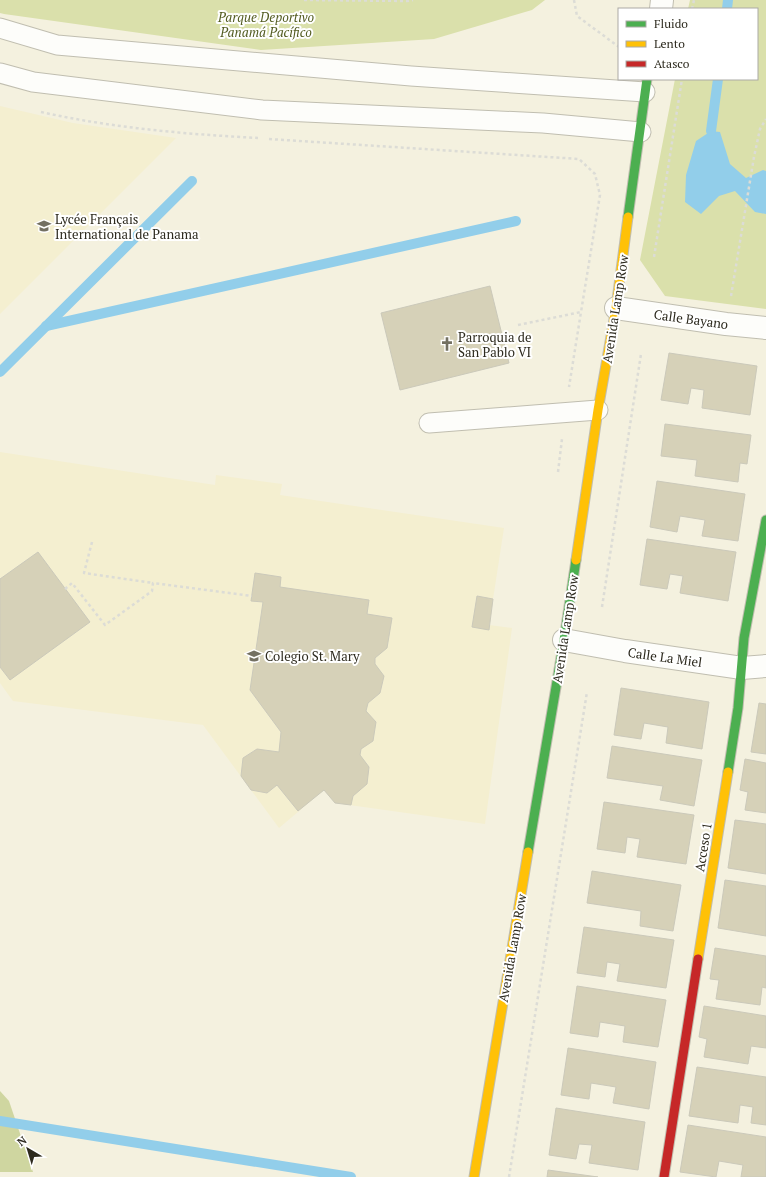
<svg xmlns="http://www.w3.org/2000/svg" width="766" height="1177" font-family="'PT Serif',serif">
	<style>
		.built { fill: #f4efd0 }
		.green { fill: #dae0ab }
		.forest { fill: #cfd6a0 }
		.water { fill: #92ceea }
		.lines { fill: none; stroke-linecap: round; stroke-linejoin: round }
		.stream { stroke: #92ceea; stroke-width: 10 }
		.building { fill: #d6d1b8; stroke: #cbc9ba }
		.lane-casing { stroke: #c0beb0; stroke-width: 21 }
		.street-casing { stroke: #c0beb0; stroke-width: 24 }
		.fast-casing { stroke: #c0beb0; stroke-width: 11 }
		.slow-casing { stroke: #c0beb0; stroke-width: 11 }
		.jam-casing { stroke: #c0beb0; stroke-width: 11 }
		.path { stroke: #dcdcd6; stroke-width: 2.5; stroke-dasharray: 3 3; stroke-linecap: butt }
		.lane { stroke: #fdfdfa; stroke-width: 19 }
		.street { stroke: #fdfdfa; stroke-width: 22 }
		.fast { stroke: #4caf50; stroke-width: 9 }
		.slow { stroke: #ffc107; stroke-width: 9 }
		.jam { stroke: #c62828; stroke-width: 9 }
		.labels { text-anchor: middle; stroke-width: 4; stroke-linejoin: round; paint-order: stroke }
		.park-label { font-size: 13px; font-style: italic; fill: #535c21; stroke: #fff }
		.poi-label { font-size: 13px; fill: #2d2a1e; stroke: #fff; text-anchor: start }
		.street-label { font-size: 13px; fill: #2d2a1e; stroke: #fff }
	</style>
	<rect width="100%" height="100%" fill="#f4f1df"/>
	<g class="built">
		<polygon points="0,106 73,123 176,138 0,314"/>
		<polygon points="0,452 215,485 216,475 282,484 280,495 504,528 489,625 512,628 485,824 335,803 324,790 279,828 203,725 13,701 0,683"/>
	</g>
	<g class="green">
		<polygon points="0,0 545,0 532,10 434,39 261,50 4,14 0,13"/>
		<polygon points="690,0 766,0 766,309 665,296 640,260 675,79 757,79 757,9 688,9"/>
	</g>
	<polygon class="forest" points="0,1091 9,1101 33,1172 0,1172"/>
	<polygon class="water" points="711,131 720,132 730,164 746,178 763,170 766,171 766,214 755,212 735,191 719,196 701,214 685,202 686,175 696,141"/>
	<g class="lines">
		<g class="stream">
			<polyline points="727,9 728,0"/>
			<polyline points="711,131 718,79"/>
			<polyline points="46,326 516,221"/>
			<polyline points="0,372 192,181"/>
			<polyline points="0,1121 351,1177"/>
		</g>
	</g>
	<g class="building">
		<polygon points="490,286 509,363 400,390 381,313"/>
		<polygon points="669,353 757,366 750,415 702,408 704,390 691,388 688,404 661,400"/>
		<polygon points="665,424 751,435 747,464 740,463 738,482 695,476 697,460 661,456"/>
		<polygon points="657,481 745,494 738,541 702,536 705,520 680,516 677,532 650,527"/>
		<polygon points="647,539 736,552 728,601 680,593 683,576 670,574 667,589 640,585"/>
		<polygon points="38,552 90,622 10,680 0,667 0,579"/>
		<polygon points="255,573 281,577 280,587 369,600 367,614 392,618 387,648 375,658 375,664 384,676 380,693 368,703 366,711 376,722 373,741 361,749 360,755 369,767 367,784 353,796 351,805 335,803 324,790 298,811 277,785 267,793 251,790 241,776 243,758 257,749 279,752 281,732 250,690 263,602 251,601"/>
		<polygon points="477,596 493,599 489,630 472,627"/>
		<polygon points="621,688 709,702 702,749 666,743 668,727 644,723 641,739 614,735"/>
		<polygon points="759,703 766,704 766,754 751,752"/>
		<polygon points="612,746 702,760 694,806 660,800 663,786 607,778"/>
		<polygon points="745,759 766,763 766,813 745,810 748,792 740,790"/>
		<polygon points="604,802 694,815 686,864 637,857 640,839 627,837 625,853 597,849"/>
		<polygon points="735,820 766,824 766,874 728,868"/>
		<polygon points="592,871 681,885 673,931 640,926 641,911 587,903"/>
		<polygon points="725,880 766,886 766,936 718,928"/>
		<polygon points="584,927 674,940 666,988 617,981 620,964 607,962 605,977 577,973"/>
		<polygon points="715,948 766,956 766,988 762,987 760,1005 716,999 719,980 710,979"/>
		<polygon points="577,986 666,1000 658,1047 623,1042 625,1026 600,1022 598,1037 570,1033"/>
		<polygon points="704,1006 766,1016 766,1048 751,1046 748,1064 704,1057 707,1039 699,1037"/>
		<polygon points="568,1048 656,1062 649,1109 613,1103 616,1087 591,1083 589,1099 561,1095"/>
		<polygon points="697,1067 766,1077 766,1125 751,1123 753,1107 740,1105 738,1123 689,1116"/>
		<polygon points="556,1108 645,1122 638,1170 589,1163 592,1145 579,1144 576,1159 549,1155"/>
		<polygon points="688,1125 766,1137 766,1177 741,1177 743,1165 719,1161 716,1177 680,1172"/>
		<polygon points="548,1170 598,1177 547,1177"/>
	</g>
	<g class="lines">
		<defs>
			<g id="lane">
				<polyline points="0,28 57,45 411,76 645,92"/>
				<polyline points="0,73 33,82 262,110 543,123 641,132"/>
				<polyline points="429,423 598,410"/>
			</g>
			<g id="street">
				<polyline points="661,9 662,0"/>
				<polyline points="616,308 726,324 766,328"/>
				<polyline points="564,640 625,651 742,668 766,666"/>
			</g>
			<g id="fast">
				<polyline points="628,217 647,79"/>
				<polyline points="728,772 738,708 744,638 766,520"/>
				<polyline points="528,852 564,640 576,560"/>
			</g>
			<g id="slow">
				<polyline points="576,560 598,410 616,308 628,217"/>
				<polyline points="698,959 728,772"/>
				<polyline points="474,1177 528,852"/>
			</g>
			<polyline id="jam" points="664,1177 698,959"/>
		</defs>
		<use href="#lane" class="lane-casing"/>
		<use href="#street" class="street-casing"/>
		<use href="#fast" class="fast-casing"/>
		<use href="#slow" class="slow-casing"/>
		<use href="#jam" class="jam-casing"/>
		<g class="path">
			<polyline points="304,0 407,1 413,0"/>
			<polyline points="574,0 577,16 619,47"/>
			<polyline points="692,9 694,0"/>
			<path d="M 41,112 C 113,128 184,134 258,138"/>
			<polyline points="269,139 579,159 595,174 600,195 581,312"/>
			<polyline points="654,257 682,79"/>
			<polyline points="731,296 754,157 760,129 766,119"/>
			<polyline points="518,325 581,312 569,387"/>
			<polyline points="558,472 562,439"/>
			<polyline points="92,542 84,573 153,583"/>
			<polyline points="65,589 72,583 105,625 152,591 153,583 252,596"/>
			<polyline points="602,607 641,354"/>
			<polyline points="509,1177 587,692"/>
		</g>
		<use href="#lane" class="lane"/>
		<use href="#street" class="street"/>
		<use href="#fast" class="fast"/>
		<use href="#slow" class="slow"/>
		<use href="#jam" class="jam"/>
	</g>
	<defs>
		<symbol id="school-bare" viewBox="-9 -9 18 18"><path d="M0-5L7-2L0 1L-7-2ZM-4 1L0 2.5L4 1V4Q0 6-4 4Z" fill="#737062" stroke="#fff" stroke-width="2.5" paint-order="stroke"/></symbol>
		<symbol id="church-bare" viewBox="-9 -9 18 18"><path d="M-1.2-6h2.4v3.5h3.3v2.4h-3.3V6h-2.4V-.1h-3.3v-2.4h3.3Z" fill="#737062" stroke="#fff" stroke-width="2.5" paint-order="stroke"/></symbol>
	</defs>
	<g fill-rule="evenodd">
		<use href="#school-bare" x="34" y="216" width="20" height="20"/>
		<use href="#church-bare" x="437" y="334" width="20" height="20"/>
		<use href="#school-bare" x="244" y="646" width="20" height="20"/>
	</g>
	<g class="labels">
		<g class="park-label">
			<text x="266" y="22">Parque Deportivo<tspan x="266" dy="15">Panamá Pacífico</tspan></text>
		</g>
		<g class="poi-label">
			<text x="55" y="224">Lycée Français<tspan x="55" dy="15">International de Panama</tspan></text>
			<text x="458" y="342">Parroquia de<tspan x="458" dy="15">San Pablo VI</tspan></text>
			<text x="265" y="661">Colegio St. Mary</text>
		</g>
		<g class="street-label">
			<text transform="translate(615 309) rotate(-81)" y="5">Avenida Lamp Row</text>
			<text transform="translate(691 319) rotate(8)" y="5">Calle Bayano</text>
			<text transform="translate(565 629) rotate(-81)" y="5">Avenida Lamp Row</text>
			<text transform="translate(665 657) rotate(8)" y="5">Calle La Miel</text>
			<text transform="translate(703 847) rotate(-81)" y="5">Acceso 1</text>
			<text transform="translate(512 948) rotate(-80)" y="5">Avenida Lamp Row</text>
		</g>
	</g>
	<rect x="618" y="8" width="140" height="72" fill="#ffffff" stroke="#abaaa5"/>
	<rect x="626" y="21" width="20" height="6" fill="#4caf50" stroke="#abaaa5"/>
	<text x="654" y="28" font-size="12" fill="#2d2a1e">Fluido</text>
	<rect x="626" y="41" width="20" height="6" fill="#ffc107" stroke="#abaaa5"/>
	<text x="654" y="48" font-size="12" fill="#2d2a1e">Lento</text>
	<rect x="626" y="61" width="20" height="6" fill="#c62828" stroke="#abaaa5"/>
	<text x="654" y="68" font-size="12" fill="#2d2a1e">Atasco</text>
	<g transform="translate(28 1149) rotate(322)" stroke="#ffffff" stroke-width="3" paint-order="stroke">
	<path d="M0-3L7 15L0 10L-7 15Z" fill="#2d2a1e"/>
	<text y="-6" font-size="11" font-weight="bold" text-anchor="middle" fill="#2d2a1e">N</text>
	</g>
</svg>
